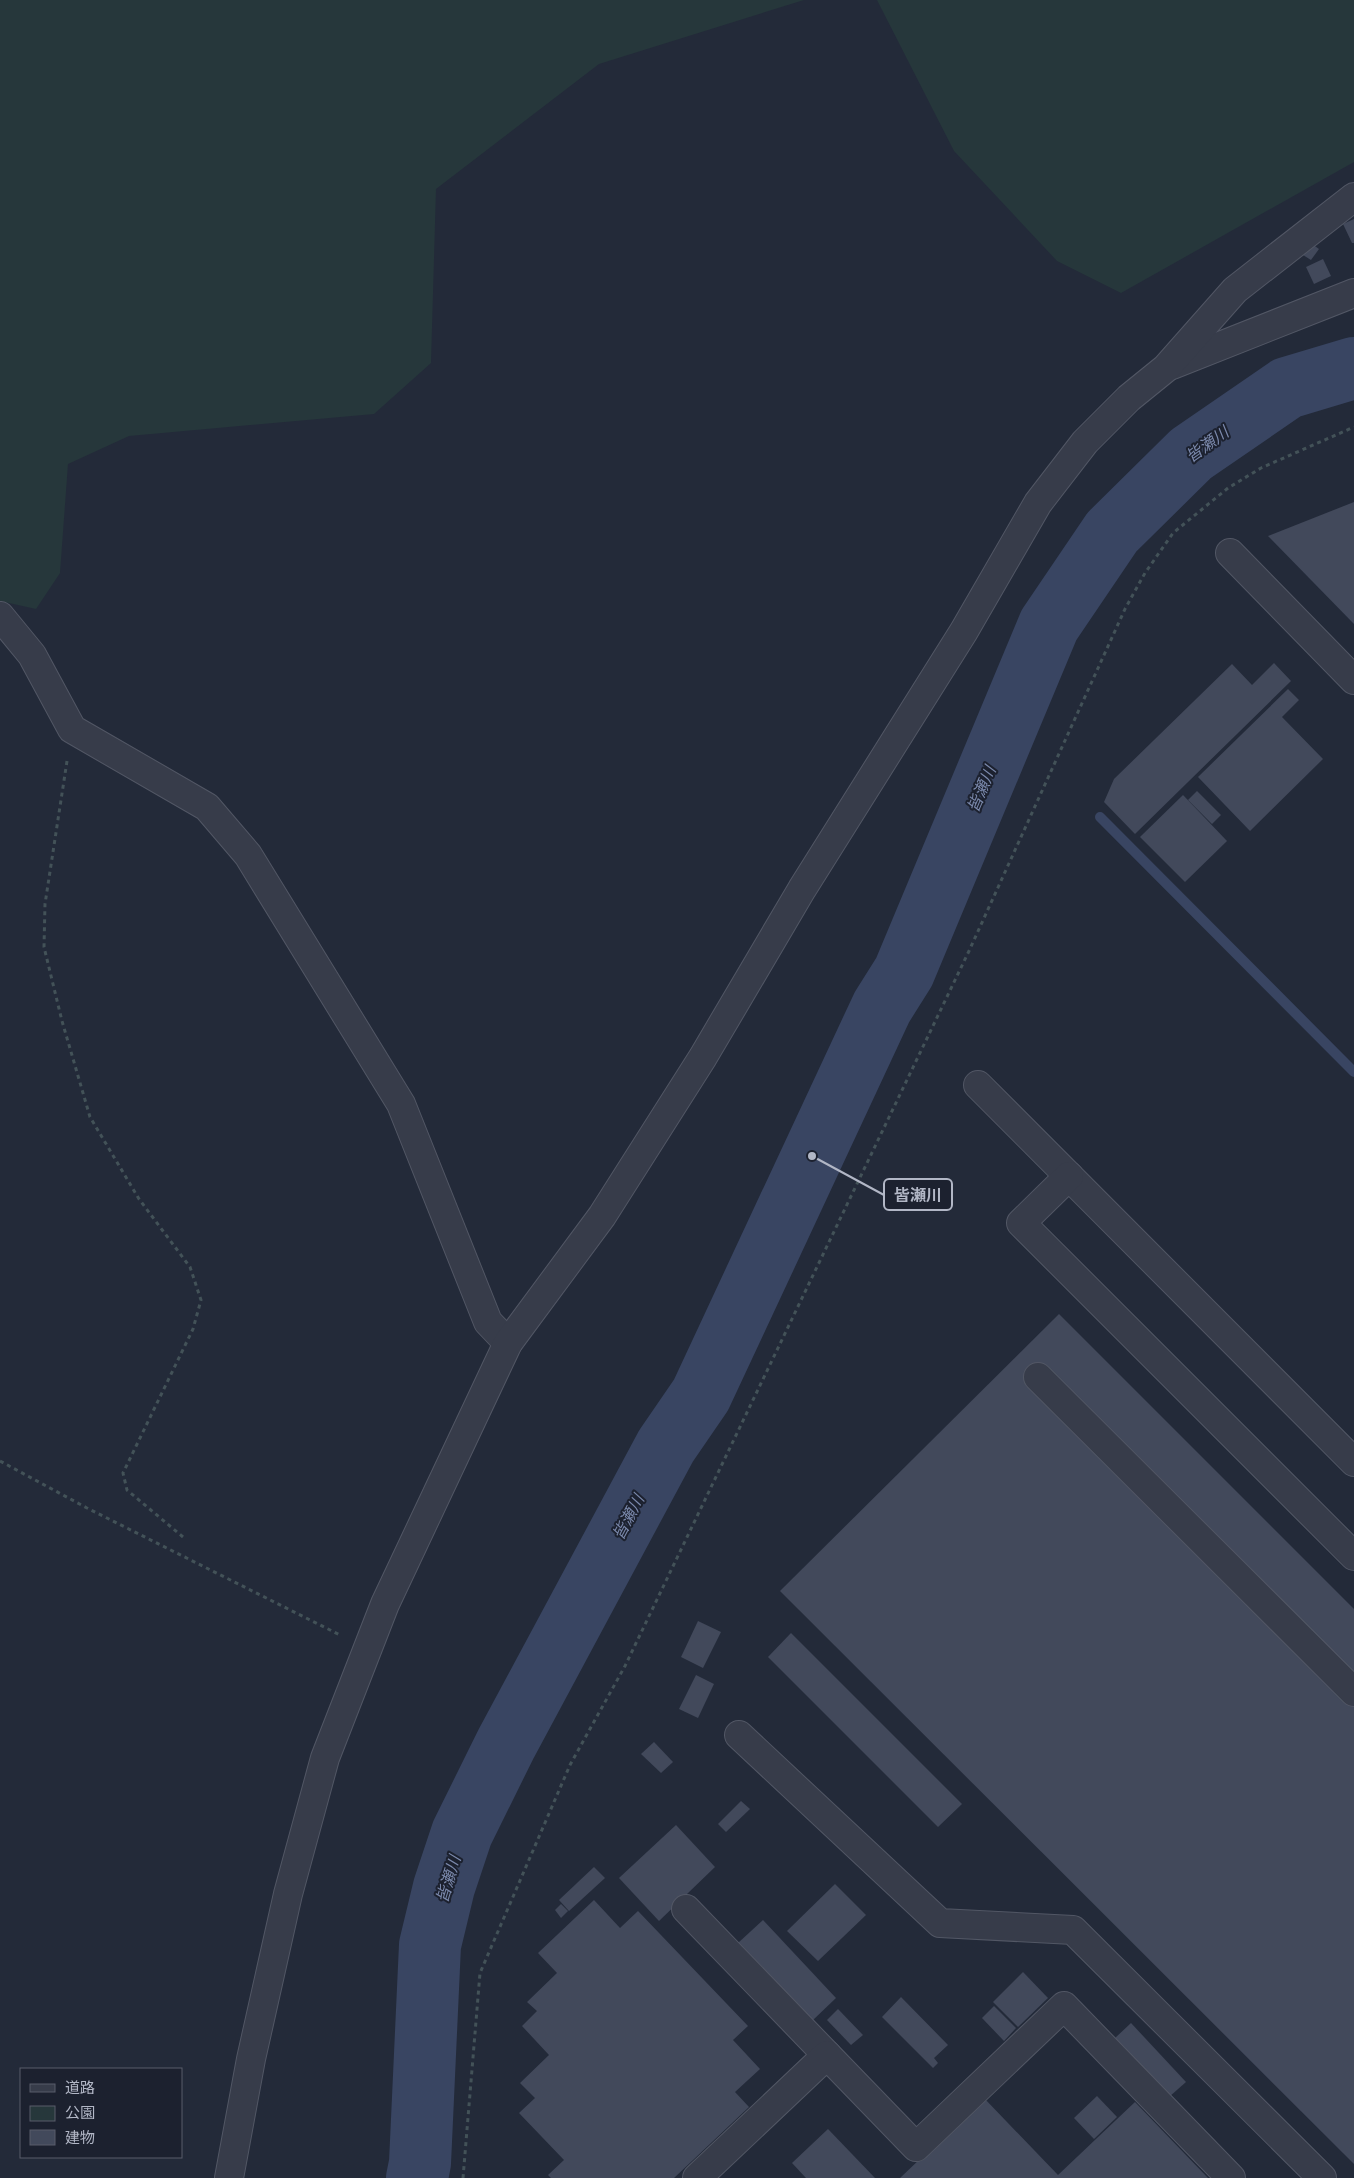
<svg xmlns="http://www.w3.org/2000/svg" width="1354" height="2178" font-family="Cabin,'Noto Sans JP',sans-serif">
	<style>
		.green { fill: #26373b }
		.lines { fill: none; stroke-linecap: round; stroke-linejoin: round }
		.stream { stroke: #394562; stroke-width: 10 }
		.river { stroke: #394562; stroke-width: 62 }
		.building { fill: #42495b }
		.minor-casing { stroke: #525765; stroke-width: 30 }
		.path { stroke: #435258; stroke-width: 3; stroke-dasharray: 4 4; stroke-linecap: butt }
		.minor { stroke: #373c4a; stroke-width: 28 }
		.labels { text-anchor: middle; stroke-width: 4; stroke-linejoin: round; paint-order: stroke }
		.water-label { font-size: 16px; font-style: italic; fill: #7b89ac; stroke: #1c212f }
		.leader { fill: none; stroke: #b2b7c6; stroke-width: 2 }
		.callout-dot { fill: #b2b7c6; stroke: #1c212f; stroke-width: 2 }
		.callout { fill: #1c212f; stroke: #b2b7c6; stroke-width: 2 }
		.callout-label { font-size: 16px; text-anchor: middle; font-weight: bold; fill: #b2b7c6 }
	</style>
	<rect width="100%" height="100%" fill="#232a39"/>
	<g class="green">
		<polygon points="0,0 804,0 599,64 436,189 431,363 374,414 129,436 68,464 60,573 36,609 0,601"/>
		<polygon points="877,0 1354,0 1354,162 1121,293 1057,261 954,151"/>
	</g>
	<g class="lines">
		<polyline class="stream" points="1100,817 1354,1072"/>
		<polyline class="river" points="417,2178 420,2163 430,1945 444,1887 462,1833 506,1744 666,1446 701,1395 882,1007 904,972 1049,625 1112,532 1191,454 1287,388 1354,368"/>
	</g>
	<g class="building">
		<polygon points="1354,219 1354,243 1352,243 1343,224"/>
		<polygon points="1312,244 1319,249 1311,260 1303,255"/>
		<polygon points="1323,259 1331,276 1314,284 1306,267"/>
		<polygon points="1354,502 1354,624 1268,536"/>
		<polygon points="1274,663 1291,681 1135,834 1104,802 1114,779 1232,664 1252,685"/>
		<polygon points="1288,689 1299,700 1282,717 1323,759 1250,831 1198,777"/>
		<polygon points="1197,791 1221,815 1212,824 1188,800"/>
		<polygon points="1183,795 1227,841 1185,882 1140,837"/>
		<polygon points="1059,1314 1354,1609 1354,2164 780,1591"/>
		<polygon points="698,1621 721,1632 703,1668 681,1657"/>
		<polygon points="791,1633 962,1804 938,1827 768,1657"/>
		<polygon points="696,1675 714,1684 698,1718 679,1709"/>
		<polygon points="654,1742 673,1762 661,1773 641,1754"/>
		<polygon points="741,1801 750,1809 726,1832 718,1824"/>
		<polygon points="676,1825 715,1867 659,1921 619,1878"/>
		<polygon points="594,1867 605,1878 569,1911 559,1900"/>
		<polygon points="835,1884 866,1915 818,1961 787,1931"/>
		<polygon points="594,1900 620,1928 638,1911 748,2026 733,2040 760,2069 735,2092 749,2107 674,2178 551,2178 548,2175 564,2160 519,2113 535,2098 520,2083 549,2055 522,2026 537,2011 527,2002 557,1973 538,1953"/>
		<polygon points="561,1904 568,1911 561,1918 555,1910"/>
		<polygon points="763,1920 836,1998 812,2021 738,1943"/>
		<polygon points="1023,1972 1048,1998 1018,2027 993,2002"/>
		<polygon points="901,1997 948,2045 934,2058 938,2063 933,2068 882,2017"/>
		<polygon points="994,2006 1016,2028 1004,2041 982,2018"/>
		<polygon points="838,2009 863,2035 851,2045 827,2020"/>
		<polygon points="1131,2023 1186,2082 1169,2097 1114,2039"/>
		<polygon points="1097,2096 1117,2117 1094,2139 1074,2118"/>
		<polygon points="984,2098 1058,2175 1135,2102 1208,2178 900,2178"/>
		<polygon points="828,2129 875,2178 806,2178 792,2163"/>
	</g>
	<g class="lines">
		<defs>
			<g id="minor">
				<polyline points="1172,365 1354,293"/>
				<polyline points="1230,553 1354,680"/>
				<polyline points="0,616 32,655 72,729 207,807 248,855 401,1104 488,1322 508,1343"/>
				<polyline points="978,1085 1354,1462"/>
				<polyline points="1069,1176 1021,1223 1354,1556"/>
				<polyline points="1038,1377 1354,1692"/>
				<polyline points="739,1735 940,1923 1073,1930 1322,2178"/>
				<polyline points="686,1909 827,2055"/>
				<polyline points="229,2178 251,2059 288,1894 325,1758 385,1604 508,1343 602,1216 703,1057 802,889 964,631 1038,503 1085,442 1129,398 1166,368 1235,290 1354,197"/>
				<polyline points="697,2178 827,2055 916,2147 1064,2006 1231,2178"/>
			</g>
		</defs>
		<use href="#minor" class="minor-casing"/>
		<g class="path">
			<polyline points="67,761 45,904 44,947 62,1021 90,1117 139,1199 190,1267 201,1300 193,1329 123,1473 127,1490 183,1537"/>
			<polyline points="0,1461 87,1508 340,1635"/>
			<polyline points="463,2178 480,1973 570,1765 625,1666 969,951 1125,609 1145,573 1173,533 1228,488 1261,468 1354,427"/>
		</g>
		<use href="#minor" class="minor"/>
	</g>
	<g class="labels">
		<g class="water-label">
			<text transform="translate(1207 444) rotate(-36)" y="6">皆瀬川</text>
			<text transform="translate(981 789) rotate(-67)" y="6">皆瀬川</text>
			<text transform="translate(628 1517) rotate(-62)" y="6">皆瀬川</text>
			<text transform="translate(448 1879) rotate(-73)" y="6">皆瀬川</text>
		</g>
	</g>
	<path class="leader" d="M812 1156L884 1195"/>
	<circle class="callout-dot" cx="812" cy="1156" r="5"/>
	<rect class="callout" x="884" y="1179" width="68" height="31" rx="5"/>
	<g class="callout-label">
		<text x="918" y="1201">皆瀬川</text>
	</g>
	<rect x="20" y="2068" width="162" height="90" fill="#1c212f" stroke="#585d6b"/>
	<rect x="30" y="2084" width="25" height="8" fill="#373c4a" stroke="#585d6b"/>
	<text x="65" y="2093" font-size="15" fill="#b2b7c6">道路</text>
	<rect x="30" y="2106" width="25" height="15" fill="#26373b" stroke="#585d6b"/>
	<text x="65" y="2118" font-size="15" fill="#b2b7c6">公園</text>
	<rect x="30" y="2130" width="25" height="15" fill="#42495b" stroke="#585d6b"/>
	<text x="65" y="2143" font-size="15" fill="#b2b7c6">建物</text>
</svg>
